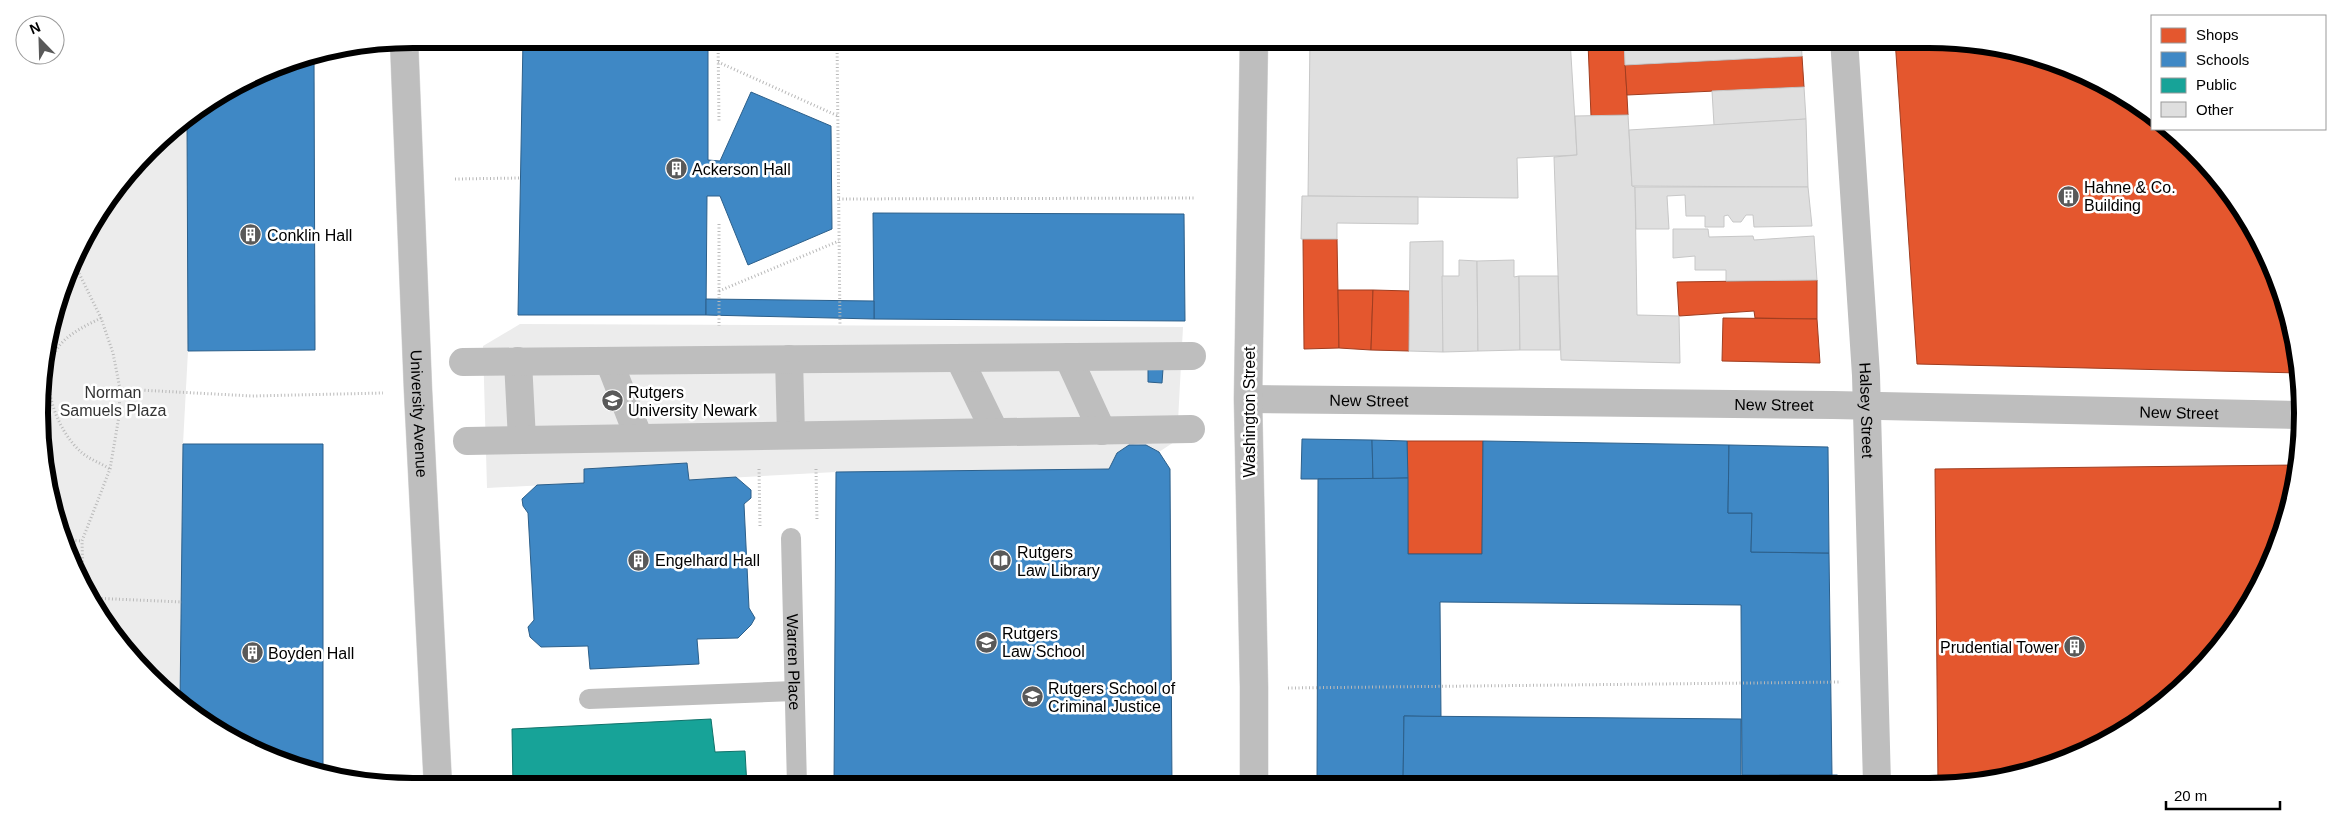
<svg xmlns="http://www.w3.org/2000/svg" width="2341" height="826" font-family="Arial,sans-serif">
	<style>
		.green { fill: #ececec }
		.shops { fill: #e4572e; stroke: #a03d20 }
		.schools { fill: #3f88c5; stroke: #2c5f8a }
		.public { fill: #17a398; stroke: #10726a }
		.building { fill: #dfdfdf; stroke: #c7c7c7 }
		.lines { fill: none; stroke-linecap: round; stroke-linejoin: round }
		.primary-casing { stroke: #dbdbdb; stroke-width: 29 }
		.path { stroke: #b9b9b9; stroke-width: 3; stroke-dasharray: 1 2.5; stroke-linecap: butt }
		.service { stroke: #bebebe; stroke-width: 20 }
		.pedestrian { stroke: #bebebe; stroke-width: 28 }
		.minor { stroke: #bebebe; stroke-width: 28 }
		.primary { stroke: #bebebe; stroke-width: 28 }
		.labels { text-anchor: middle; stroke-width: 5; stroke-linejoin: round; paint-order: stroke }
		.poi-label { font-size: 16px; fill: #000; stroke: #fff; text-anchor: start }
		.park-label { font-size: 16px; fill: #333; stroke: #fff }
		.street-label { font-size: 16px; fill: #000; stroke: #fff }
		.rim { fill: none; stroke: #000; stroke-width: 6 }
	</style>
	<rect width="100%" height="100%" fill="#fff"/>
	<g class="green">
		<polygon points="187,119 188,351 183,444 180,704 148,677 102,621 51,510 40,437 42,364 77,247 116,185 166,132"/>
		<path d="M 520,324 L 1183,327 L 1177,440 L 1159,452 C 1133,438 1122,444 1109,469 L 836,472 L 689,480 L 687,463 L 584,469 L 584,483 L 487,488 L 483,346 Z"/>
	</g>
	<g class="shops">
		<polygon points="1570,39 1624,39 1628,115 1591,116 1588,43 1570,44"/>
		<polygon points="1895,39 1928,39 2025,51 2093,77 2152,114 2152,129 2169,129 2209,166 2252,226 2282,292 2299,373 1917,364"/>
		<polygon points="1802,56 1804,87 1627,95 1625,65"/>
		<polygon points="1303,239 1337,239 1339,348 1304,349"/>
		<polygon points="1817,280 1817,319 1755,318 1754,311 1679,316 1677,282"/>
		<polygon points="1338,290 1373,290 1371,350 1339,348"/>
		<polygon points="1373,290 1410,291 1409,351 1371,350"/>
		<polygon points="1723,318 1817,319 1820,363 1722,361"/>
		<polygon points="1407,441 1483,441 1482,554 1408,554"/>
		<polygon points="2297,465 2290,510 2252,600 2175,694 2093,749 1977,784 1938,784 1935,469"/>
	</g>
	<g class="schools">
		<polygon points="523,39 708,40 708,160 720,161 751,92 831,126 832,229 748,265 720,196 707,196 706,315 518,315"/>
		<polygon points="314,54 315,350 188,351 187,119 270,67"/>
		<polygon points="873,213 1184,214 1185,321 874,319"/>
		<polygon points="706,299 874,301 874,319 706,315"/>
		<polygon points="1148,368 1163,369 1162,383 1148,382"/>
		<polygon points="1302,439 1372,440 1373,479 1301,479"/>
		<polygon points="1372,440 1407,441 1408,478 1373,479"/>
		<polygon points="1483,441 1729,445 1728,513 1752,513 1751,552 1829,553 1832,775 1742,775 1741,605 1440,602 1441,717 1404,716 1403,785 1317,785 1318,479 1408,478 1408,554 1482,554"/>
		<polygon points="183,444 323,444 323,772 311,772 205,724 180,704"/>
		<polygon points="1129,445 1146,445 1159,452 1170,469 1172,786 1054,786 1054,779 948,779 948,786 834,786 836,472 1109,469 1117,453"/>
		<polygon points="1729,445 1828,447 1829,553 1751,552 1752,513 1728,513"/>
		<polygon points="687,463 689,480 736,477 751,490 751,498 744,504 749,608 755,618 751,625 738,638 697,639 699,664 590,669 588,646 541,647 530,637 528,627 534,620 528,513 523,506 522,499 537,485 584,483 584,469"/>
		<polygon points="1404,716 1741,719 1741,784 1403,785"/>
		<rect x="1780" y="775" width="57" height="9"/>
	</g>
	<polygon class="public" points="711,719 715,752 745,751 747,787 513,787 512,729"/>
	<g class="building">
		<polygon points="1310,39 1570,39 1577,155 1517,158 1518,198 1308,196"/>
		<polygon points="1624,39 1801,39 1802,56 1625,65"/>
		<polygon points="1804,87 1806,119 1714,125 1712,91"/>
		<polygon points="1628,115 1632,186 1635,187 1637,315 1679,316 1680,363 1561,360 1554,157 1577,155 1575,116"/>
		<polygon points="1806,119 1808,187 1632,186 1629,130"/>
		<polygon points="1635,187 1808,187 1812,226 1754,227 1753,215 1746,215 1741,222 1733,222 1728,215 1724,216 1724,227 1705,227 1705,216 1686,216 1685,195 1667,196 1669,229 1636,229"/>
		<polygon points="1302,196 1418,197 1418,224 1337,223 1337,239 1301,239"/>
		<polygon points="1673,229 1708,229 1709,237 1753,236 1754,240 1814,236 1817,280 1726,281 1726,270 1695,270 1695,256 1673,258"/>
		<polygon points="1443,241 1443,352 1409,351 1410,242"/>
		<polygon points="1459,260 1477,261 1478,351 1443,352 1442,276 1459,276"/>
		<polygon points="1514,260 1514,277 1519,276 1520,350 1478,351 1477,261"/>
		<polygon points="1519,276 1558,276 1560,350 1520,350"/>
	</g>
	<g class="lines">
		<defs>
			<g id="primary">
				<path id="s4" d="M 404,40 L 418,390 L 438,787"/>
				<polyline points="1254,786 1254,687 1248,399 1254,39"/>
			</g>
		</defs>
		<use href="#primary" class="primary-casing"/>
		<g class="path">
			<polyline points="718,39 719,121"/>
			<polyline points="837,39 840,326"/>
			<polyline points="718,62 838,116"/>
			<polyline points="455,179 520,178"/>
			<polyline points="839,199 1195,198"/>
			<polyline points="719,224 719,326"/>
			<polyline points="78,247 85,235"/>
			<polyline points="73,261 101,318 113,353 120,389 119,416 110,469 82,541 83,580"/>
			<polyline points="719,291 839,241"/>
			<path d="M 101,318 C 85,326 67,334 57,349 C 37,378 56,429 80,451 C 88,459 101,463 110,469"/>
			<polyline points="120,389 252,396 383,393"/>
			<polyline points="759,469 760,526"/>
			<polyline points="816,469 817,521"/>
			<polyline points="65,540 82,541"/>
			<polyline points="91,598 182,602"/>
			<polyline points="1288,688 1841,682"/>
		</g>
		<g class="service">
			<path id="s1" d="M 791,538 L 797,786"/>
			<polyline points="589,699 794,691"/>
		</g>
		<g class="pedestrian">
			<polyline points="1068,357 1102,431"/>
			<polyline points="959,358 995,432"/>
			<polyline points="789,359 791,435"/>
			<polyline points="518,361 522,440"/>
			<polyline points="609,361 639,438"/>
			<polyline points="463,362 1192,356"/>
			<polyline points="467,441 1191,429"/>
		</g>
		<g class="minor">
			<path id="s2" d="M 1844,39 L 1866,375 L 1877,784"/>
			<path id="s3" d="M 1248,399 L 1833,405 L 2301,415"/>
		</g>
		<use href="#primary" class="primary"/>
	</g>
	<defs>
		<symbol id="building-disc" viewBox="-11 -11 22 22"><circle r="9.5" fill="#595959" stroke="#fff"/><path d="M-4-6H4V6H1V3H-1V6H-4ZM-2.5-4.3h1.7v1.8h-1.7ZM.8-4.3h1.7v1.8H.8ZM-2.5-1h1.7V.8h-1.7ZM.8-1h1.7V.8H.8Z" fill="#fff"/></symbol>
		<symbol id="university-disc" viewBox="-11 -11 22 22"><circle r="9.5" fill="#595959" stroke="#fff"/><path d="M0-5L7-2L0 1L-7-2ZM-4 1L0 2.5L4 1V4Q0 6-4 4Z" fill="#fff"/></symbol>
		<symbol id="library-disc" viewBox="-11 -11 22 22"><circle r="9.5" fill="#595959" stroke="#fff"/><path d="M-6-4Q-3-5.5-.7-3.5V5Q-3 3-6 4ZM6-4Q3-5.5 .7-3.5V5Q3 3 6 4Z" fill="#fff"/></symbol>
	</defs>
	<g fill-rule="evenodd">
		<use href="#building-disc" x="664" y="156" width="25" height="25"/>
		<use href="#building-disc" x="2056" y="184" width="25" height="25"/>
		<use href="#building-disc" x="238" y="222" width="25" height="25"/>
		<use href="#university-disc" x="600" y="388" width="25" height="25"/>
		<use href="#building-disc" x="626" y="548" width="25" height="25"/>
		<use href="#library-disc" x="988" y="548" width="25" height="25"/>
		<use href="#university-disc" x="974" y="630" width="25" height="25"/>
		<use href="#building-disc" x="2062" y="634" width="25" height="25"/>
		<use href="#building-disc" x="240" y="640" width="25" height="25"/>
		<use href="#university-disc" x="1020" y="684" width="25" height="25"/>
	</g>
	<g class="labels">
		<g class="poi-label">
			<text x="692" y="175">Ackerson Hall</text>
			<text x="2084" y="193">Hahne &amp; Co.<tspan x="2084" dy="18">Building</tspan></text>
			<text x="267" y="241">Conklin Hall</text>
			<text x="628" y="398">Rutgers<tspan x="628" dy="18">University Newark</tspan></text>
			<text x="1017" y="558">Rutgers<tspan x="1017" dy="18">Law Library</tspan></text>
			<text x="655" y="566">Engelhard Hall</text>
			<text x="1002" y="639">Rutgers<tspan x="1002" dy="18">Law School</tspan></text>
			<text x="2059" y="653" text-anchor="end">Prudential Tower</text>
			<text x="268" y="659">Boyden Hall</text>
			<text x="1048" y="694">Rutgers School of<tspan x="1048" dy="18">Criminal Justice</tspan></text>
		</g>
		<g class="park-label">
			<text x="113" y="398">Norman<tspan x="113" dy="18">Samuels Plaza</tspan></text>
		</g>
		<g class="street-label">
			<text dy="6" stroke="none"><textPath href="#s3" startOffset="121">New Street</textPath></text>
			<text dy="6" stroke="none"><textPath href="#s3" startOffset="526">New Street</textPath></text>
			<text dy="6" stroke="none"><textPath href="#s2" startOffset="372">Halsey Street</textPath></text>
			<text transform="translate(1249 412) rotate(-90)" y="6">Washington Street</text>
			<text dy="6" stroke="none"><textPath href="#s3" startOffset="931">New Street</textPath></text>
			<text dy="6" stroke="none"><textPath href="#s4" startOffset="374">University Avenue</textPath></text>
			<text dy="6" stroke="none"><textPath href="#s1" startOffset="124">Warren Place</textPath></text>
		</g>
	</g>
	<path d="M0 0H2341V826H0ZM413 48H1929A365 365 0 0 1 2294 413V413A365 365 0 0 1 1929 778H413A365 365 0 0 1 48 413V413A365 365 0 0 1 413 48Z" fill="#fff" fill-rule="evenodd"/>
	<path class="rim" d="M413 48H1929A365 365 0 0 1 2294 413V413A365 365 0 0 1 1929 778H413A365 365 0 0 1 48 413V413A365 365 0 0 1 413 48Z"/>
	<rect x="2151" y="15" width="175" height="115" fill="#ffffff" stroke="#999999"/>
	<rect x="2161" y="28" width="25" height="15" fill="#e4572e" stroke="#999999"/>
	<text x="2196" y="40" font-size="15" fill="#000000">Shops</text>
	<rect x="2161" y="52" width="25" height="15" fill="#3f88c5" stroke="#999999"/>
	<text x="2196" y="65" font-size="15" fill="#000000">Schools</text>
	<rect x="2161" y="78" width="25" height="15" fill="#17a398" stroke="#999999"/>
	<text x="2196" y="90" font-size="15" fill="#000000">Public</text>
	<rect x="2161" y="102" width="25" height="15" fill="#dfdfdf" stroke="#999999"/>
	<text x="2196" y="115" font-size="15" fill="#000000">Other</text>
	<g transform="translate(40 40) rotate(337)"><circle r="24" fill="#ffffff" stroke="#999999"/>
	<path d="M0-4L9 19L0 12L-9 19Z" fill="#595959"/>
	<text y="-8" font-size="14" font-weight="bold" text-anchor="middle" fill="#000000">N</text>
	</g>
	<path d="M2166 801v8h114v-8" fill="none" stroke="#000000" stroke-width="2.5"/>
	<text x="2174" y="801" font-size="15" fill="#000000" stroke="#ffffff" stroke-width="4" paint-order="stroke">20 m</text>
</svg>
